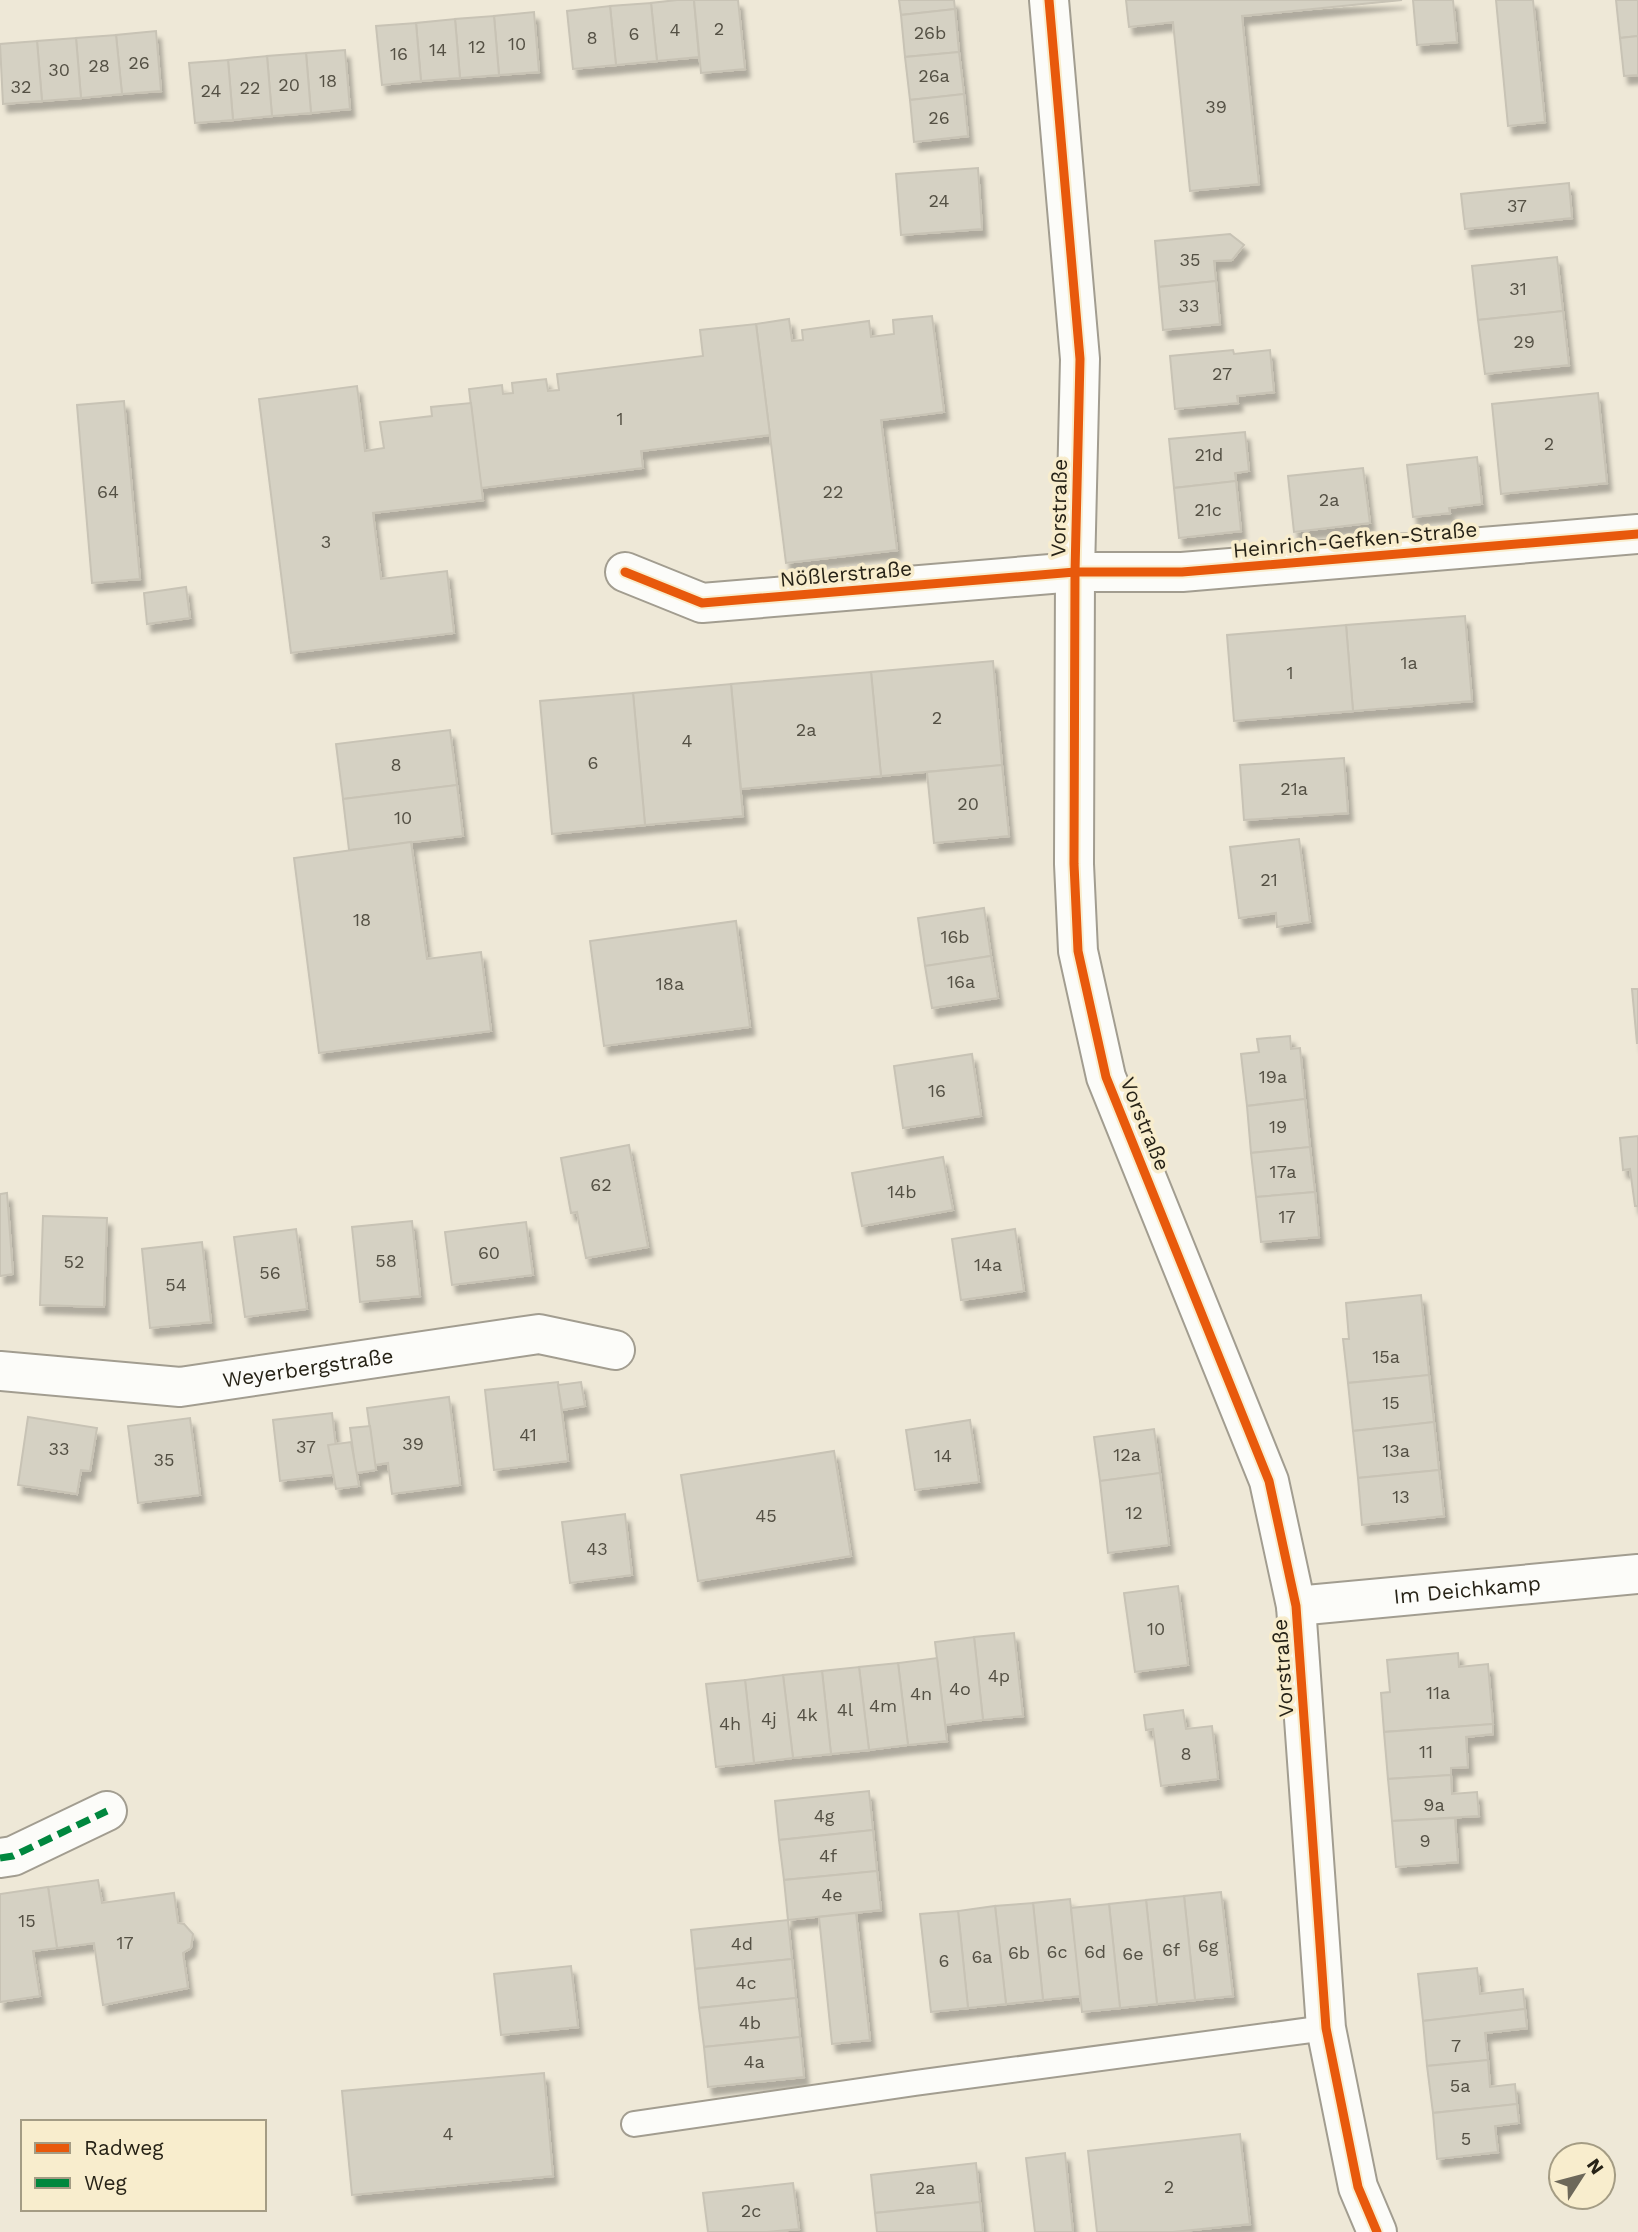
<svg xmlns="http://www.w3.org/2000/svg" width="1638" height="2232" font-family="'Work Sans',sans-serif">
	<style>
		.building { fill: #d5d1c3; stroke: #c8c3b5; stroke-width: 2; filter: url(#shadow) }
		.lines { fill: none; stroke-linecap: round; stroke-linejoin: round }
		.service-casing { stroke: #a29d90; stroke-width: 28 }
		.minor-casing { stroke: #a29d90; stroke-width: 42 }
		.service { stroke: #fcfcf9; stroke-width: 24 }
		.minor { stroke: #fcfcf9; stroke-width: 38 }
		.quiet { stroke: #00873e; stroke-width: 7; stroke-dasharray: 14 7; stroke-linecap: butt }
		.cycleway-casing { stroke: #f8edcd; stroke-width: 13 }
		.cycleway { stroke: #e8590c; stroke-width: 9 }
		.labels { text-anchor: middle; stroke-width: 7; stroke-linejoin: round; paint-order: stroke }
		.number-label { font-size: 18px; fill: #545044 }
		.street-label { font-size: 21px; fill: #272317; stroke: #f8edcd }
	</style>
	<defs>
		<filter id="shadow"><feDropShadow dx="4.5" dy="8" stdDeviation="2" flood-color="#0004"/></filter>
	</defs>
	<rect width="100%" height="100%" fill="#eee8d7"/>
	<g class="building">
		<polygon points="677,0 694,0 699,57 657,61 651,3"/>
		<polygon points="694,0 738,0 745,69 701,73"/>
		<polygon points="899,0 954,0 955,9 901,15"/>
		<polygon points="1126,0 1402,0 1242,16 1259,184 1190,191 1173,22 1129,27"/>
		<polygon points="1413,0 1453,0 1457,42 1417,45"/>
		<polygon points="1496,0 1533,0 1545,122 1508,126"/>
		<polygon points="1616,0 1638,0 1638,36 1620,38"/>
		<polygon points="651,3 657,61 616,65 610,6"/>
		<polygon points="610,6 616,65 573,69 567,11"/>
		<polygon points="955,9 959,52 905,57 901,15"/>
		<polygon points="534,12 539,72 499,75 494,16"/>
		<polygon points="494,16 499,75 460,78 455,19"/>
		<polygon points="455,19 460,78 421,81 416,23"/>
		<polygon points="416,23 421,81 382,85 376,26"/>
		<polygon points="156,31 161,91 122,94 116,35"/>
		<polygon points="116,35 122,94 81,98 76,38"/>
		<polygon points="1638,36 1638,75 1624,76 1620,38"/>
		<polygon points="76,38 81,98 42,101 37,41"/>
		<polygon points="37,41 42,101 3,104 0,44"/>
		<polygon points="345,50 350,109 311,113 306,53"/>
		<polygon points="959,52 964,94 910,100 905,57"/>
		<polygon points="306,53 311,113 272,116 267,56"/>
		<polygon points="267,56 272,116 233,120 228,60"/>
		<polygon points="228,60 233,120 195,123 189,63"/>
		<polygon points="964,94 968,136 914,142 910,100"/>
		<polygon points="978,168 982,229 901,235 896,174"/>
		<polygon points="1569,183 1572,218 1465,229 1461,194"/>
		<polygon points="1230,234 1244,245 1232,260 1214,261 1216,281 1159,287 1155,241"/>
		<polygon points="1557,257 1563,311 1478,320 1472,266"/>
		<polygon points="1216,281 1220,324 1163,330 1159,287"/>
		<polygon points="1563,311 1569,365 1485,374 1478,320"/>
		<polygon points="932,316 944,412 881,420 897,550 786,563 756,324 789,319 792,341 803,340 802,330 869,321 871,337 894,334 893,320"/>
		<polygon points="756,324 770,435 641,451 643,468 481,488 469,389 502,385 503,394 513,393 512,383 546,379 548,391 559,390 557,374 703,356 700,330"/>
		<polygon points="1233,350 1234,354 1270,350 1274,392 1237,396 1238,403 1175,409 1170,356"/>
		<polygon points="357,386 365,451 384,448 380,422 432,416 431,407 471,403 483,500 373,513 381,579 447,571 454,633 291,653 259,399"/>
		<polygon points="1598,393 1607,483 1501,494 1492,404"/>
		<polygon points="124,401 140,579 92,583 77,405"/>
		<polygon points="1245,432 1249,471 1235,473 1236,481 1174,488 1169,439"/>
		<polygon points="1477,457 1482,504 1449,508 1450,513 1413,517 1407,465"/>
		<polygon points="1363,468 1370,523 1294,532 1288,476"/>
		<polygon points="1236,481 1241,531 1179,538 1174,488"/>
		<polygon points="186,587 190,618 147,624 144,593"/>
		<polygon points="1465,616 1472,701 1353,711 1346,625"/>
		<polygon points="1346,625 1353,711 1234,721 1227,635"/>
		<polygon points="993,661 1002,765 881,776 871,672"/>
		<polygon points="871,672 881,776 741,789 731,684"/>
		<polygon points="731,684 743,816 645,825 633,693"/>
		<polygon points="633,693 645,825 552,834 540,701"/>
		<polygon points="450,730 457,785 343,799 336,744"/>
		<polygon points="1344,758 1348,813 1244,820 1240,765"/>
		<polygon points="1002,765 1009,836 934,843 927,772"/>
		<polygon points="457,785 463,836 349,850 343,799"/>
		<polygon points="1299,839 1310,922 1277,927 1276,913 1239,918 1230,847"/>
		<polygon points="411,842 427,959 481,952 491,1031 319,1053 294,858"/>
		<polygon points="984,908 991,956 925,966 918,918"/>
		<polygon points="736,921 750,1027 604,1046 590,941"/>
		<polygon points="991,956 998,998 932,1008 925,966"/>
		<polygon points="1632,989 1638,989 1638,1043 1637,1043"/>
		<polygon points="1290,1036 1291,1049 1300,1048 1305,1099 1247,1106 1241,1054 1259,1052 1257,1039"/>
		<polygon points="972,1054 981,1116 903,1128 894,1066"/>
		<polygon points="1305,1099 1310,1147 1251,1153 1247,1106"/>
		<polygon points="1638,1136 1638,1206 1635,1206 1630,1169 1623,1170 1620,1138"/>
		<polygon points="629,1145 648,1247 586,1258 577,1212 571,1213 561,1158"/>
		<polygon points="1310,1147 1315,1192 1256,1197 1251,1153"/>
		<polygon points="943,1157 953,1210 862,1226 852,1173"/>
		<polygon points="1315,1192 1319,1237 1261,1242 1256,1197"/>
		<polygon points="7,1193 13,1274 0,1276 0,1194"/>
		<polygon points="43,1216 107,1218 104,1307 40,1305"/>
		<polygon points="412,1221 420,1296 360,1302 352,1227"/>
		<polygon points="526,1222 533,1275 452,1285 445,1232"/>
		<polygon points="296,1229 307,1309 245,1317 234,1237"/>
		<polygon points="1015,1229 1024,1291 961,1300 952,1239"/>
		<polygon points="202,1242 211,1322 150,1328 142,1249"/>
		<polygon points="1421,1295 1429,1375 1348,1383 1343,1339 1349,1339 1346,1303"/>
		<polygon points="1429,1375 1434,1422 1353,1431 1348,1383"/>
		<polygon points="558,1382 568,1461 494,1470 485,1390"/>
		<polygon points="581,1382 585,1406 562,1410 558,1385"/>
		<polygon points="449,1397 460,1485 392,1494 388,1463 375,1465 367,1408"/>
		<polygon points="332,1413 339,1474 280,1481 273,1420"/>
		<polygon points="28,1417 97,1428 90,1471 81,1470 77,1494 18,1485"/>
		<polygon points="190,1418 200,1495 138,1503 128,1426"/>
		<polygon points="970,1420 979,1482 915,1490 906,1430"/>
		<polygon points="1434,1422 1439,1470 1358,1478 1353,1431"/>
		<polygon points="370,1426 376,1470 356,1473 350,1428"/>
		<polygon points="1154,1429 1160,1473 1100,1481 1094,1437"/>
		<polygon points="351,1442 359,1486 336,1489 328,1445"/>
		<polygon points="834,1451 851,1556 698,1581 681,1475"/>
		<polygon points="1439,1470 1444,1516 1362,1525 1358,1478"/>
		<polygon points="1160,1473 1169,1545 1108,1553 1100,1481"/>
		<polygon points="625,1514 632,1575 570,1583 562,1522"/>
		<polygon points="1178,1586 1188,1665 1135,1672 1124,1593"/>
		<polygon points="1014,1633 1023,1716 983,1720 974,1637"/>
		<polygon points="974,1637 983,1720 945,1725 935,1642"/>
		<polygon points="1458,1653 1459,1667 1488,1664 1493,1724 1384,1732 1381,1693 1390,1692 1387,1660"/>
		<polygon points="937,1658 947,1741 908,1745 898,1663"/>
		<polygon points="898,1663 908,1745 869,1750 859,1667"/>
		<polygon points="859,1667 869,1750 831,1754 822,1671"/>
		<polygon points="822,1671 831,1754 793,1758 783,1675"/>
		<polygon points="783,1675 793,1758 754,1763 745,1680"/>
		<polygon points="745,1680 754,1763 716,1767 706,1684"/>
		<polygon points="1183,1710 1186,1729 1212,1726 1218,1779 1161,1786 1153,1729 1146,1730 1144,1715"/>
		<polygon points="1493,1724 1493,1734 1466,1737 1468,1767 1451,1768 1451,1775 1388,1779 1384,1732"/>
		<polygon points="1451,1775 1452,1794 1477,1792 1479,1816 1392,1821 1388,1779"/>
		<polygon points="869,1791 873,1830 779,1840 775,1801"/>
		<polygon points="1455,1818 1458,1862 1396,1867 1392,1821"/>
		<polygon points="873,1830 877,1871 784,1880 779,1840"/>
		<polygon points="877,1871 881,1910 788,1920 784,1880"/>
		<polygon points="98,1880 102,1903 174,1893 178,1923 184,1924 193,1934 191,1948 183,1953 188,1988 103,2005 94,1943 57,1948 48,1887"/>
		<polygon points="48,1887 57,1948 33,1951 40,1996 0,2002 0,1894"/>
		<polygon points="1221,1892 1233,1996 1195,2000 1184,1896"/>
		<polygon points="1184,1896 1195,2000 1157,2004 1146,1900"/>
		<polygon points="1070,1899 1081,1996 1043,2000 1033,1903"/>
		<polygon points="1146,1900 1157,2004 1120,2008 1109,1904"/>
		<polygon points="1033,1903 1043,2000 1006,2004 995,1906"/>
		<polygon points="1109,1904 1120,2008 1082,2012 1071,1908"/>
		<polygon points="995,1906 1006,2004 968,2008 958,1911"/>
		<polygon points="958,1911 968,2008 931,2012 920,1914"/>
		<polygon points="856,1913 870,2040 832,2044 819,1917"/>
		<polygon points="788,1920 792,1959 695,1969 691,1930"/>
		<polygon points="792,1959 796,1998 699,2008 695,1969"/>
		<polygon points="571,1966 578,2027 501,2035 494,1974"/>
		<polygon points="1477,1968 1480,1994 1523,1989 1525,2009 1423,2021 1418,1974"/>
		<polygon points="796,1998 800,2037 704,2047 699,2008"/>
		<polygon points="1525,2009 1527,2028 1485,2033 1488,2060 1427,2066 1423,2021"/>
		<polygon points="800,2037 804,2077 708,2087 704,2047"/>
		<polygon points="1488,2060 1490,2087 1515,2084 1517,2104 1433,2113 1427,2066"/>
		<polygon points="544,2073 553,2176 352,2195 342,2091"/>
		<polygon points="1517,2104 1519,2123 1495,2126 1498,2152 1437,2159 1433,2113"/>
		<polygon points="1240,2134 1250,2224 1173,2232 1097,2232 1088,2151"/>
		<polygon points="1065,2153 1073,2232 1035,2232 1026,2158"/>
		<polygon points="976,2163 980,2202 875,2213 871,2175"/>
		<polygon points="793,2183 799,2229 767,2232 708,2232 703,2193"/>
		<polygon points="980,2202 983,2232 877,2232 875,2213"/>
	</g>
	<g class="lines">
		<defs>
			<polyline id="service" points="634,2124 915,2083 1326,2028"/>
			<g id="minor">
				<polyline points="1049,0 1080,359 1075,572 1074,864 1078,951 1106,1077 1269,1481 1296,1606 1326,2028 1358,2187 1377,2232"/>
				<polyline points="625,572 702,603 1075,572 1182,572 1638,534"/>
				<path id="s1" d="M 0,1371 L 180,1387 L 539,1334 L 615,1350"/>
				<path id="s2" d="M 1296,1606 L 1638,1574"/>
				<polyline points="0,1858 13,1856 107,1811"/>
			</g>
		</defs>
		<use href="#service" class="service-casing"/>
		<use href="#minor" class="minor-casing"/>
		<use href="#service" class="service"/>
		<use href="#minor" class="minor"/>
		<polyline class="quiet" points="0,1858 13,1856 107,1811"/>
		<defs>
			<g id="cycleway">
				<polyline points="1049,0 1080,359 1075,572 1074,864 1078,951 1106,1077 1269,1481 1296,1606 1326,2028 1358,2187 1377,2232"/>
				<polyline points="625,572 702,603 1075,572 1182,572 1638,534"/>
			</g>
		</defs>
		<use href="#cycleway" class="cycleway-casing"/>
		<use href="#cycleway" class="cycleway"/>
	</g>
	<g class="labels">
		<g class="number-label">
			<text x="719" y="35">2</text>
			<text x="675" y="36">4</text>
			<text x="930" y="39">26b</text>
			<text x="634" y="40">6</text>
			<text x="592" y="44">8</text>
			<text x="517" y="50">10</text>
			<text x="477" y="53">12</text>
			<text x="438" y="56">14</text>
			<text x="399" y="60">16</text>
			<text x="139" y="69">26</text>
			<text x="99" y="72">28</text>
			<text x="59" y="76">30</text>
			<text x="934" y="82">26a</text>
			<text x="328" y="87">18</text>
			<text x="289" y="91">20</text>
			<text x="21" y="93">32</text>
			<text x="250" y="94">22</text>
			<text x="211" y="97">24</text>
			<text x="1216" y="113">39</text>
			<text x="939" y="124">26</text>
			<text x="939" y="207">24</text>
			<text x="1517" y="212">37</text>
			<text x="1190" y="266">35</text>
			<text x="1518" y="295">31</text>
			<text x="1189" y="312">33</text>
			<text x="1524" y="348">29</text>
			<text x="1222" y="380">27</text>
			<text x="620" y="425">1</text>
			<text x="1549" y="450">2</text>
			<text x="1209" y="461">21d</text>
			<text x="108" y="498">64</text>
			<text x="833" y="498">22</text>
			<text x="1329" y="506">2a</text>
			<text x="1208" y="516">21c</text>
			<text x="326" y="548">3</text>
			<text x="1409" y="669">1a</text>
			<text x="1290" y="679">1</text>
			<text x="937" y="724">2</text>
			<text x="806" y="736">2a</text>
			<text x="687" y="747">4</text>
			<text x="593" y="769">6</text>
			<text x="396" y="771">8</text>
			<text x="1294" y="795">21a</text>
			<text x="968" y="810">20</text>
			<text x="403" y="824">10</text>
			<text x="1269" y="886">21</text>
			<text x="362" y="926">18</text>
			<text x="955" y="943">16b</text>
			<text x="961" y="988">16a</text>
			<text x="670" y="990">18a</text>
			<text x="1273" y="1083">19a</text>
			<text x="937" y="1097">16</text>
			<text x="1278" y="1133">19</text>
			<text x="1283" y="1178">17a</text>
			<text x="601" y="1191">62</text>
			<text x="902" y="1198">14b</text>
			<text x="1287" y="1223">17</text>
			<text x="489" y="1259">60</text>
			<text x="386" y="1267">58</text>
			<text x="74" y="1268">52</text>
			<text x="988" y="1271">14a</text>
			<text x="270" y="1279">56</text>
			<text x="176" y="1291">54</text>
			<text x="1386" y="1363">15a</text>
			<text x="1391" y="1409">15</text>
			<text x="528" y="1441">41</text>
			<text x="413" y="1450">39</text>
			<text x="306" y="1453">37</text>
			<text x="59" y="1455">33</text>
			<text x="1396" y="1457">13a</text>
			<text x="1127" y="1461">12a</text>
			<text x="943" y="1462">14</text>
			<text x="164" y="1466">35</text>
			<text x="1401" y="1503">13</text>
			<text x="1134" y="1519">12</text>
			<text x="766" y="1522">45</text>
			<text x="597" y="1555">43</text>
			<text x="1156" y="1635">10</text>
			<text x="999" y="1682">4p</text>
			<text x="960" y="1695">4o</text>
			<text x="1438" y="1699">11a</text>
			<text x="921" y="1700">4n</text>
			<text x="883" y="1712">4m</text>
			<text x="845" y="1716">4l</text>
			<text x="807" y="1721">4k</text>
			<text x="769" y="1725">4j</text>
			<text x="730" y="1730">4h</text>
			<text x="1426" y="1758">11</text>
			<text x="1186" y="1760">8</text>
			<text x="1434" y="1811">9a</text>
			<text x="824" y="1822">4g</text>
			<text x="1425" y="1847">9</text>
			<text x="828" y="1862">4f</text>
			<text x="832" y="1901">4e</text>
			<text x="27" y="1927">15</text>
			<text x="125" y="1949">17</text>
			<text x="742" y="1950">4d</text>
			<text x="1208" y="1952">6g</text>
			<text x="1171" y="1956">6f</text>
			<text x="1057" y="1958">6c</text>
			<text x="1095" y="1958">6d</text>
			<text x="1019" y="1959">6b</text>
			<text x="1133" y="1960">6e</text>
			<text x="982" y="1963">6a</text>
			<text x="944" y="1967">6</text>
			<text x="746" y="1989">4c</text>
			<text x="750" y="2029">4b</text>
			<text x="1456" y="2052">7</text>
			<text x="754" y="2068">4a</text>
			<text x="1460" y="2092">5a</text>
			<text x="448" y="2140">4</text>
			<text x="1466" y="2145">5</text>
			<text x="1169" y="2193">2</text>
			<text x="925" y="2194">2a</text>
			<text x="751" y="2217">2c</text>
		</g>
		<g class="street-label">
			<text transform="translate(1059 508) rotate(-89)" y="7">Vorstraße</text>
			<text transform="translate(1355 540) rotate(-5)" y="7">Heinrich-Gefken-Straße</text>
			<text transform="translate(846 574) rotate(-5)" y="7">Nößlerstraße</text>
			<text transform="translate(1145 1124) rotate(68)" y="7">Vorstraße</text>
			<text dy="7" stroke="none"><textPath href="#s1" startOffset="310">Weyerbergstraße</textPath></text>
			<text dy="7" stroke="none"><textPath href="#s2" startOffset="172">Im Deichkamp</textPath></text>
			<text transform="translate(1283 1668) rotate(-94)" y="7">Vorstraße</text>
		</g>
	</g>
	<rect x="21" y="2120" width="245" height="91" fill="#f8edcd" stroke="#a49c84" stroke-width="2"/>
	<rect x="35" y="2143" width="35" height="10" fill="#e8590c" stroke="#a49c84" stroke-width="2"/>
	<text x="84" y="2155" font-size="21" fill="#272317">Radweg</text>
	<rect x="35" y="2178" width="35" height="10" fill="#00873e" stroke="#a49c84" stroke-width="2"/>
	<text x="84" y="2190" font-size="21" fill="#272317">Weg</text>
	<g transform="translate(1582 2176) rotate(54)"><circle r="33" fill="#f8edcd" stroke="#a49c84" stroke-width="2"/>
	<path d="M0-5L12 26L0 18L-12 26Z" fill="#6d685a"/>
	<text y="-10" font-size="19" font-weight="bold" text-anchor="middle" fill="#272317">N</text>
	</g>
</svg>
